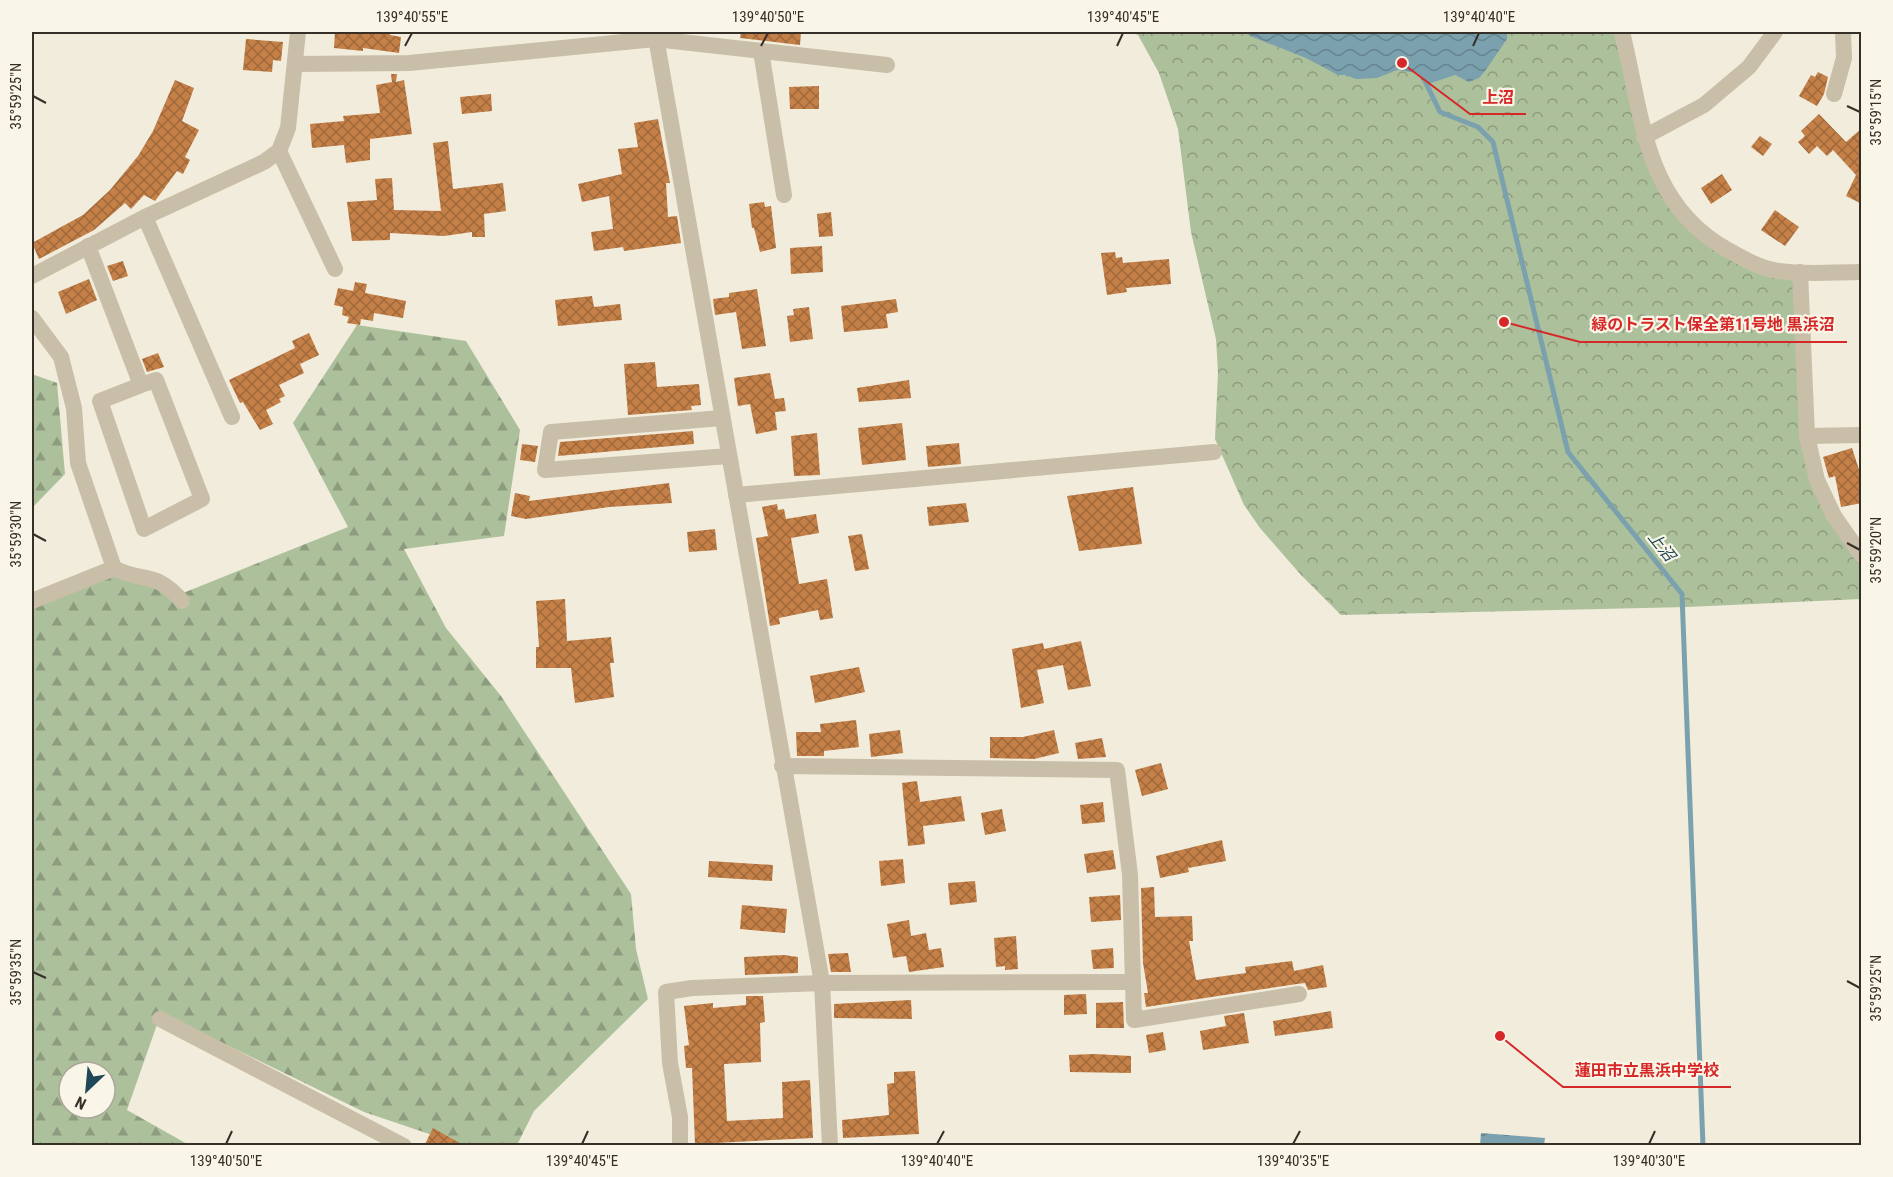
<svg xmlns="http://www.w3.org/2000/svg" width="1893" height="1177" font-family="'Roboto Condensed','Noto Sans JP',sans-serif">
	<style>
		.forest { fill: url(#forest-firs); fill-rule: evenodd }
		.park { fill: url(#park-crowns) }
		.water { fill: url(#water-waves) }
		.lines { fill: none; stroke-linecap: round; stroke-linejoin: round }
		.stream { stroke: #7ba1ae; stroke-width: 5 }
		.building { fill: url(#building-cross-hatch) }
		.minor { stroke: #c9bea7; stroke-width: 16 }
		.ticks { fill: none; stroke: #362f28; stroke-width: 2 }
		.labels { text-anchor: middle; stroke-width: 4.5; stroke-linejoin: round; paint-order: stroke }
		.water-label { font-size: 16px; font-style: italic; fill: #1e4757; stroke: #f9f5e7 }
		.leader { fill: none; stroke: #d62828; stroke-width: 2 }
		.callout-dot { fill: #d62828; stroke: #f9f5e7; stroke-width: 2 }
		.callout-label { font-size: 16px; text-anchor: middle; font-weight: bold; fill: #d62828; stroke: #f9f5e7; stroke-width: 4.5; stroke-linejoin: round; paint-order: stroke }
		.neatline { fill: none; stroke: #362f28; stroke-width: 2 }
		.ticks-label { font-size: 15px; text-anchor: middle; fill: #362f28 }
	</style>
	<defs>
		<pattern id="forest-firs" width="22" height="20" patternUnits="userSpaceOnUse" patternTransform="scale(1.5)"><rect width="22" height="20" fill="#acc09b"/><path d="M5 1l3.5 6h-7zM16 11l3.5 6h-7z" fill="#8d9c7e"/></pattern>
		<pattern id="park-crowns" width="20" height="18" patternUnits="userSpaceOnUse" patternTransform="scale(1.5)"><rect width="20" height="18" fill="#acc09b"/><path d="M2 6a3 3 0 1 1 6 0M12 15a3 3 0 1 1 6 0" fill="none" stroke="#8d9c7e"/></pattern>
		<pattern id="water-waves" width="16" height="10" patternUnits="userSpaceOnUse" patternTransform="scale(1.5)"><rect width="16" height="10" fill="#7ba1ae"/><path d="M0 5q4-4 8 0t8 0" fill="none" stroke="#66848e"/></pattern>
		<pattern id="building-cross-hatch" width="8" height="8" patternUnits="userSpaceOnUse" patternTransform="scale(1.5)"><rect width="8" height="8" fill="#c48047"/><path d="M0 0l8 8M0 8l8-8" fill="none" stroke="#a0693b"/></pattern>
	</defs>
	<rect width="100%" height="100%" fill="#f1ecdb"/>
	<g class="forest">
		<path d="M 357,325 L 466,341 L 520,430 L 504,536 L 404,549 L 446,628 L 501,696 L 631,894 L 636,949 L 648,999 L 534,1111 L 517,1145 L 462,1145 L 364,1112 L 161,1013 L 127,1110 L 189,1145 L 32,1145 L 32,600 L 117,569 L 183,593 L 348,527 L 293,423 ZM 69,1072 L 105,1072 L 105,1108 L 69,1108 Z"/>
		<polygon points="32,374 57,383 65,474 32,508"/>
	</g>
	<polygon class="park" points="1131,32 1614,32 1620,57 1680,219 1794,279 1800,423 1836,525 1861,565 1861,599 1687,607 1341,615 1301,575 1260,528 1244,505 1215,439 1218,372 1216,339 1191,232 1178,129 1159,73 1138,35"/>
	<g class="water">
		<polygon points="1246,32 1507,32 1507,39 1485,71 1479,78 1469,82 1455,75 1425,85 1417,73 1397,70 1377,78 1356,79 1345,75 1338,75 1306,58 1250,36"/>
		<polygon points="1481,1133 1545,1138 1544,1145 1480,1145"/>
	</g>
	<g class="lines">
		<polyline class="stream" points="1425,81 1440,112 1478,127 1493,142 1568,452 1682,594 1703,1146"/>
	</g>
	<g class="building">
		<polygon points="335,32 390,32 390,35 401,37 399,53 363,48 363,51 334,48"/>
		<polygon points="741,32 801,32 800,45 740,38"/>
		<polygon points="246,39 283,42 281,61 273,60 272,72 243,70"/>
		<polygon points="1818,72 1828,77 1824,94 1817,106 1799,96 1811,75 1815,77"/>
		<polygon points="391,74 397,74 396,82 404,80 412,134 370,139 370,160 346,163 344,145 312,148 310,124 344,121 343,116 380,113 376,85 392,82"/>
		<polygon points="175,80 194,88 182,121 199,130 185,157 190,160 183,174 177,171 155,201 144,195 131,209 125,203 94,230 39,259 32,243 83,215 110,190 138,156 153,131"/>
		<polygon points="819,86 819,109 790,109 789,87"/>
		<polygon points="491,94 492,111 462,114 460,97"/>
		<polygon points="1819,114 1846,142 1862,128 1862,204 1846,196 1856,175 1833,150 1827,156 1817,146 1809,154 1798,142 1805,136 1801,131"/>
		<polygon points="658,119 670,183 666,183 668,217 677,216 681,243 624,251 623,247 594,251 591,232 613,229 609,196 582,202 578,184 622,174 618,149 638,147 634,123"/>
		<polygon points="1760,136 1772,144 1763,156 1751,147"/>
		<polygon points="448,141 453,189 503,183 506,211 484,214 485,237 472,237 472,232 444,236 390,233 390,240 352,241 347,202 377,200 375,179 392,178 394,210 441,211 433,143"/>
		<polygon points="1722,174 1732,190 1711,204 1701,188"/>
		<polygon points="764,202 765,207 771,206 776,248 760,252 754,228 752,228 749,204"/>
		<polygon points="1775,210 1799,227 1785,246 1761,230"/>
		<polygon points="831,212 833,236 819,237 817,214"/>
		<polygon points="822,246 823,272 791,274 790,248"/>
		<polygon points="1115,252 1116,258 1122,257 1123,263 1169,259 1171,284 1126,288 1127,292 1107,295 1101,253"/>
		<polygon points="123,261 128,276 113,281 107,266"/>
		<polygon points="89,279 97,300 66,314 58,292"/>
		<polygon points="355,282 367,284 365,293 406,301 403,318 374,313 373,321 361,319 360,325 347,323 349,317 342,315 343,307 334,305 338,288 353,291"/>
		<polygon points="757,289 766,346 742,349 736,312 715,315 713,299 729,297 729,293"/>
		<polygon points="592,296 594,307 620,304 622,320 558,326 555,300"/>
		<polygon points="896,299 898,312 886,314 888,328 844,332 841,306"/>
		<polygon points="809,307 813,339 790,342 787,316 794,315 793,309"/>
		<polygon points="309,333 319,355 300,364 304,373 279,385 285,396 279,399 281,402 266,410 273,424 260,430 243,402 240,403 229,380 295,348 292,341"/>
		<polygon points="158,353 164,367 147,372 142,359"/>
		<polygon points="655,362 657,387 699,384 701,405 691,406 692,410 628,415 624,364"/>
		<polygon points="770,373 775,399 784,398 786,411 775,412 777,430 756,434 750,404 738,406 734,378"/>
		<polygon points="909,380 911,398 859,402 857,388"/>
		<polygon points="902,423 906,460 862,465 858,428"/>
		<polygon points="693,431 694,444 558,456 560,442"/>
		<polygon points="817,433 820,475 794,476 791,436"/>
		<polygon points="959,443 961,464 928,467 926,446"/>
		<polygon points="522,444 538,446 535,462 520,460"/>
		<polygon points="1852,448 1862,479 1862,503 1841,507 1835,476 1829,478 1823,457"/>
		<polygon points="669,483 672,503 609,507 526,519 511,516 515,493 530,496 529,501"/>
		<polygon points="1133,487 1142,544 1079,551 1067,496"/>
		<polygon points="966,503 969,522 929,526 927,507"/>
		<polygon points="777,504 778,510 784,509 786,519 816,514 819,533 791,538 799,584 827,579 833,618 820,620 818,610 779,618 780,624 770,626 756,538 768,536 762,507"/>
		<polygon points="715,529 717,550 689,552 687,532"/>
		<polygon points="862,534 869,569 855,571 848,536"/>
		<polygon points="565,599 567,641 611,637 614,663 610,663 614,697 575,703 571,668 536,668 536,647 539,647 536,601"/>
		<polygon points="1081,641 1091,686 1068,690 1063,665 1037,670 1044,703 1021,708 1012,649 1043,643 1044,649"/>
		<polygon points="859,667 865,692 815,703 810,676"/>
		<polygon points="856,720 859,747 824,751 824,756 797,756 796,732 821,732 820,724"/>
		<polygon points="900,730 903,753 871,757 869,734"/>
		<polygon points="1054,730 1059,753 1034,759 990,758 990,737 1023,737"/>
		<polygon points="1102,738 1106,757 1078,759 1075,743"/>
		<polygon points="1161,763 1168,789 1142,796 1135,770"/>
		<polygon points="917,781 920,802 961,796 965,821 923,826 925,844 908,846 902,783"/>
		<polygon points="1103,802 1105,822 1082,824 1080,805"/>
		<polygon points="1002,809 1006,831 985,835 981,813"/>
		<polygon points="1222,840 1226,861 1188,868 1189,872 1160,878 1156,856"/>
		<polygon points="1113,850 1116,869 1087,873 1084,854"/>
		<polygon points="903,859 905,883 881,886 879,861"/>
		<polygon points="709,861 773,865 772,881 708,877"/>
		<polygon points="975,881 977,902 950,905 948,883"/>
		<polygon points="1154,887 1155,917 1153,917 1192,916 1193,941 1189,941 1196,980 1246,973 1245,967 1292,961 1294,971 1323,965 1327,987 1308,990 1305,983 1297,984 1146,1007 1144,993 1148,993 1143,963 1141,888"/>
		<polygon points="1120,895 1121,920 1091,922 1089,897"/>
		<polygon points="742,905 787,909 785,933 740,929"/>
		<polygon points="909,920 911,936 926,933 929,950 941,948 944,967 909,972 906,956 893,958 887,924"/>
		<polygon points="1016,936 1018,969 1005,970 1005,966 996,967 994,938"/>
		<polygon points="1113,948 1114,968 1093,969 1091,950"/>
		<polygon points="848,953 851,972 831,972 828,954"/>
		<polygon points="784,955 798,957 798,973 745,975 744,957"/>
		<polygon points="1086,994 1087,1014 1064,1015 1064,995"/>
		<polygon points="746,996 763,996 765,1022 760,1023 761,1062 724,1064 727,1121 783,1118 782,1082 810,1080 813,1138 695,1144 692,1068 686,1068 684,1046 689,1045 684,1006 713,1003 713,1008 746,1005"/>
		<polygon points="911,1000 912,1019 834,1018 834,1004"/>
		<polygon points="1123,1002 1124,1028 1096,1028 1096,1003"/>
		<polygon points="1331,1011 1333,1028 1275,1036 1273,1021"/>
		<polygon points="1244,1013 1249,1043 1203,1050 1200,1031 1226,1026 1224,1016"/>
		<polygon points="1163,1032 1166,1050 1149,1053 1146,1035"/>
		<polygon points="1094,1054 1131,1056 1131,1073 1070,1072 1069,1055"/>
		<polygon points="915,1071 919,1134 843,1138 842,1120 889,1115 887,1084 894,1083 894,1072"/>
		<polygon points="433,1128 465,1146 424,1146"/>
	</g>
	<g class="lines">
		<g class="minor">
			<polyline points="655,32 822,983 830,1146"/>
			<path d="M 1622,32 C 1643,115 1643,203 1728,250 C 1744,259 1761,269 1779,271 C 1806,275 1834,272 1862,272"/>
			<polyline points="761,51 784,195"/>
			<polyline points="296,64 409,63 655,39 887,65"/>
			<polyline points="1834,94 1844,58 1843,32"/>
			<polyline points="1644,137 1704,105 1749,67 1775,32"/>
			<polyline points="279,151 335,269"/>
			<polyline points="145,217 232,417"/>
			<polyline points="88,246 141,385 156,380 202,499 144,529 100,401 141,385"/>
			<polyline points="1800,272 1807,436 1817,480 1834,516 1862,556"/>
			<polyline points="32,276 145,217 264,162 279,151 288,128 298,32"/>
			<path d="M 32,318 L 61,357 L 74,408 L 78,463 L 114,568 C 144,584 154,569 182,601"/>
			<polyline points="722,418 551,432 545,470 729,456"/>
			<polyline points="1807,436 1862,435"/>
			<polyline points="736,495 1214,452"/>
			<polyline points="32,601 114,568"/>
			<polyline points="782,766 1117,770 1130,875 1134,1020 1299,994"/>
			<polyline points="160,1019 404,1146"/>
			<polyline points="680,1146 680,1117 670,1063 666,992 692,988 822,983 1132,982"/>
		</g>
	</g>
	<path class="ticks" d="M 405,46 L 412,33M 761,46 L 768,33M 1117,46 L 1123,33M 1473,46 L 1479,33M 33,96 L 46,103M 1847,106 L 1860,112M 33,534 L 46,541M 1847,543 L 1860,550M 33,972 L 46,978M 1847,981 L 1860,988M 226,1144 L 232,1131M 582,1144 L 588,1131M 937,1144 L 944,1131M 1293,1144 L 1300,1131M 1649,1144 L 1655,1131"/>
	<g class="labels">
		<g class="water-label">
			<text transform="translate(1662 546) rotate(51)" y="6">上沼</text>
		</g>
	</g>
	<path class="leader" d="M1402 63L1470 114H1526M1504 322L1580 342H1847M1500 1036L1563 1087H1731"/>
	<g class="callout-dot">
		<circle cx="1402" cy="63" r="6"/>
		<circle cx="1504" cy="322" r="6"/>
		<circle cx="1500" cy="1036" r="6"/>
	</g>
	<g class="callout-label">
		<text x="1498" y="103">上沼</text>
		<text x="1713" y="330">緑のトラスト保全第11号地 黒浜沼</text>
		<text x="1647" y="1076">蓮田市立黒浜中学校</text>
	</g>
	<rect width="1893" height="1177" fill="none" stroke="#f9f5e7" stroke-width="66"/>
	<g transform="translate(87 1090) rotate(206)"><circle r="28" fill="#f9f5e7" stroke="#aba69b" stroke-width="1.5"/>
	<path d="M0-4.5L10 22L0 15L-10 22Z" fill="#1e4757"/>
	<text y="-9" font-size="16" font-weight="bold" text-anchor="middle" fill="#362f28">N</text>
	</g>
	<rect x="33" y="33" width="1827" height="1111" class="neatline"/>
	<g class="ticks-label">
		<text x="412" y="22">139°40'55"E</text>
		<text x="768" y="22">139°40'50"E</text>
		<text x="1123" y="22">139°40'45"E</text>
		<text x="1479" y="22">139°40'40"E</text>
		<text transform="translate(16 96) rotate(-90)" y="5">35°59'25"N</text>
		<text transform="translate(1876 112) rotate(-90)" y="5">35°59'15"N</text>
		<text transform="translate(16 534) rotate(-90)" y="5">35°59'30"N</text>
		<text transform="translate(1876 550) rotate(-90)" y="5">35°59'20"N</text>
		<text transform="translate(16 972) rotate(-90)" y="5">35°59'35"N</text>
		<text transform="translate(1876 988) rotate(-90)" y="5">35°59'25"N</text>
		<text x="226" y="1166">139°40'50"E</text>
		<text x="582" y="1166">139°40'45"E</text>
		<text x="937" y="1166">139°40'40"E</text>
		<text x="1293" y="1166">139°40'35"E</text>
		<text x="1649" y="1166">139°40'30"E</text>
	</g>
</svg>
